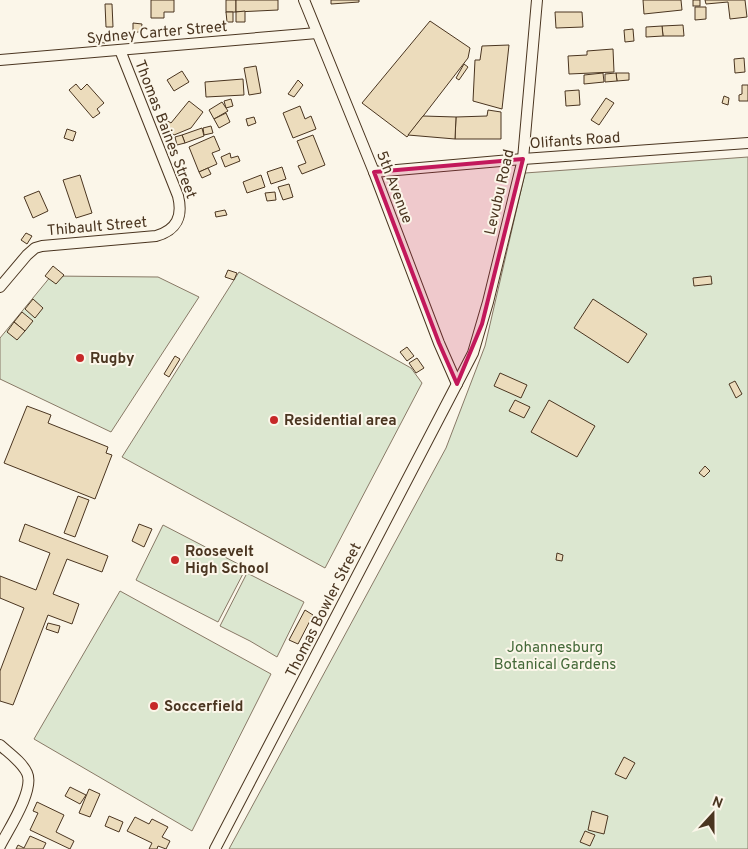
<svg xmlns="http://www.w3.org/2000/svg" width="748" height="849" font-family="Overpass,sans-serif">
	<style>
		.green { fill: #dce7d0; stroke: #887966 }
		.building { fill: #ecdcbc; stroke: #4a3520 }
		.lines { fill: none; stroke-linecap: round; stroke-linejoin: round }
		.street-casing { stroke: #4a3520; stroke-width: 12 }
		.street { stroke: #fbf6e9; stroke-width: 10 }
		.marked { fill: #c2185b; fill-opacity: 0.2; stroke: #c2185b; stroke-width: 4; stroke-linejoin: round }
		.poi-dot { fill: #c62828; stroke: #fbf6e9; stroke-width: 2 }
		.labels { text-anchor: middle; stroke-width: 4; stroke-linejoin: round; paint-order: stroke }
		.street-label { font-size: 15px; fill: #4a3520; stroke: #fbf6e9 }
		.poi-label { font-size: 15px; font-weight: bold; fill: #4a3520; stroke: #fbf6e9; text-anchor: start }
		.park-label { font-size: 15px; fill: #436837; stroke: #fbf6e9 }
	</style>
	<rect width="100%" height="100%" fill="#fbf6e9"/>
	<g class="green">
		<polygon points="748,157 748,849 229,849 446,448 485,346 525,173"/>
		<polygon points="239,272 411,368 422,383 325,568 122,457"/>
		<polygon points="51,276 158,277 199,297 111,432 0,379 0,338"/>
		<polygon points="163,525 246,568 218,622 136,580"/>
		<polygon points="247,573 304,602 277,657 250,641 220,626"/>
		<polygon points="120,591 271,674 192,831 34,739"/>
	</g>
	<g class="building">
		<polygon points="151,0 174,0 174,12 164,12 164,18 151,18"/>
		<rect x="226" y="0" width="10" height="12"/>
		<polygon points="236,0 278,0 278,10 236,12"/>
		<polygon points="331,0 359,0 359,2 331,4"/>
		<polygon points="643,0 681,0 682,10 644,14"/>
		<rect x="693" y="0" width="7" height="6"/>
		<polygon points="705,0 745,0 747,17 730,19 728,2 706,4"/>
		<polygon points="105,4 112,4 113,27 106,27"/>
		<polygon points="695,7 706,7 706,19 695,20"/>
		<polygon points="245,11 245,22 236,22 236,12"/>
		<polygon points="226,12 233,12 233,22 227,22"/>
		<polygon points="555,12 582,12 583,27 556,28"/>
		<polygon points="430,21 470,48 468,58 407,137 362,103"/>
		<polygon points="133,23 142,24 141,32 133,32"/>
		<polygon points="683,25 684,36 663,36 662,26"/>
		<polygon points="662,26 663,36 646,37 646,27"/>
		<polygon points="633,29 634,41 625,42 624,30"/>
		<polygon points="95,35 105,36 105,43 95,42"/>
		<polygon points="509,45 502,109 473,101 475,60 480,60 482,46"/>
		<polygon points="613,49 614,72 569,74 568,56 587,55 587,51"/>
		<polygon points="744,58 745,72 735,73 734,59"/>
		<polygon points="464,64 468,67 459,80 456,78"/>
		<polygon points="256,66 261,93 249,95 244,68"/>
		<polygon points="182,71 189,82 174,91 167,80"/>
		<polygon points="603,73 604,82 584,84 584,75"/>
		<polygon points="616,73 629,73 629,80 617,81"/>
		<polygon points="616,73 617,81 605,82 605,74"/>
		<polygon points="243,79 244,95 206,97 205,82"/>
		<polygon points="298,80 303,85 294,97 288,94"/>
		<polygon points="76,84 81,90 87,84 104,103 97,109 100,113 93,118 69,90"/>
		<polygon points="742,85 748,85 748,101 739,101 739,95 742,94"/>
		<polygon points="579,90 580,105 566,106 565,91"/>
		<polygon points="724,96 729,98 728,105 722,103"/>
		<polygon points="606,98 614,103 599,125 591,120"/>
		<polygon points="231,99 233,106 226,108 224,101"/>
		<polygon points="189,101 203,112 191,128 174,135 164,127 168,121 171,123"/>
		<polygon points="222,102 228,111 214,119 209,110"/>
		<polygon points="300,106 305,119 311,116 316,129 293,138 283,113"/>
		<polygon points="488,110 501,112 501,139 455,139 456,117 487,116"/>
		<polygon points="226,113 230,122 219,128 214,119"/>
		<polygon points="423,116 456,117 455,139 408,135"/>
		<polygon points="254,117 256,123 248,126 246,119"/>
		<polygon points="211,126 213,133 204,135 203,128"/>
		<polygon points="202,128 204,136 185,143 182,135"/>
		<polygon points="67,129 76,132 73,141 64,138"/>
		<polygon points="182,135 185,143 177,145 175,137"/>
		<polygon points="313,135 325,165 302,174 298,166 306,163 297,141"/>
		<polygon points="214,136 220,150 212,153 217,164 199,172 189,147"/>
		<polygon points="230,153 231,158 238,156 240,161 225,167 221,157"/>
		<polygon points="282,167 286,179 271,184 267,172"/>
		<polygon points="208,168 211,174 202,178 199,172"/>
		<polygon points="80,175 92,213 76,218 63,180"/>
		<polygon points="261,175 265,187 247,193 243,182"/>
		<polygon points="289,184 293,197 283,200 278,187"/>
		<polygon points="39,191 48,211 33,218 24,197"/>
		<polygon points="275,192 276,200 267,201 265,193"/>
		<polygon points="225,210 227,215 216,217 215,212"/>
		<polygon points="26,233 32,236 27,244 21,240"/>
		<polygon points="53,266 64,275 56,284 45,276"/>
		<polygon points="228,270 237,273 234,280 225,277"/>
		<polygon points="711,276 712,284 694,286 693,278"/>
		<polygon points="33,299 43,308 35,318 25,309"/>
		<polygon points="593,299 647,334 628,363 574,328"/>
		<polygon points="22,312 33,321 25,331 14,322"/>
		<polygon points="14,322 25,331 17,340 7,332"/>
		<polygon points="407,347 414,356 407,361 400,352"/>
		<polygon points="175,356 180,359 169,377 164,374"/>
		<polygon points="417,358 424,368 416,373 409,363"/>
		<polygon points="500,373 527,385 521,398 494,386"/>
		<polygon points="735,381 742,394 736,398 729,384"/>
		<polygon points="515,400 530,407 524,418 509,411"/>
		<polygon points="549,400 595,426 577,457 531,432"/>
		<polygon points="27,406 51,415 48,423 108,447 106,453 112,455 95,499 4,463"/>
		<polygon points="705,466 710,471 704,477 699,473"/>
		<polygon points="78,496 89,500 75,537 64,533"/>
		<polygon points="25,524 108,556 102,572 67,559 53,594 79,604 72,624 48,615 13,705 0,701 0,671 24,608 0,598 0,576 36,590 50,553 19,541"/>
		<polygon points="139,524 152,529 144,547 132,541"/>
		<polygon points="557,553 563,555 562,561 556,560"/>
		<polygon points="305,610 313,615 298,644 289,640"/>
		<polygon points="48,623 60,626 58,633 46,629"/>
		<polygon points="624,757 635,763 626,779 615,774"/>
		<polygon points="70,787 86,795 80,804 65,796"/>
		<polygon points="89,789 100,794 90,817 79,813"/>
		<polygon points="37,802 64,815 56,832 74,841 70,849 30,830 38,813 33,811"/>
		<polygon points="592,811 608,816 604,834 588,830"/>
		<polygon points="109,816 123,822 119,832 105,826"/>
		<polygon points="135,817 149,824 152,819 168,827 162,837 170,841 166,849 158,846 157,849 149,849 152,843 127,831"/>
		<polygon points="585,831 595,835 590,846 580,842"/>
		<polygon points="30,836 46,843 43,849 16,849 18,845 24,848"/>
	</g>
	<g class="lines">
		<defs>
			<g id="street">
				<polyline points="304,0 374,172 439,343 457,384"/>
				<polyline points="0,60 317,33"/>
				<polyline points="374,172 523,159 748,143"/>
				<path d="M 0,287 L 27,255 L 35,248 L 42,246 L 156,236 C 177,230 183,216 178,196 L 120,50"/>
				<path d="M 0,745 C 9,753 22,762 27,773 C 35,790 8,830 0,846"/>
				<polyline points="215,849 473,353 488,302 523,159 537,0"/>
			</g>
		</defs>
		<use href="#street" class="street-casing"/>
		<use href="#street" class="street"/>
	</g>
	<path class="marked" d="M 523,159 L 482,324 L 457,384 L 439,343 L 374,172 Z"/>
	<g class="poi-dot">
		<circle cx="80" cy="358" r="5"/>
		<circle cx="274" cy="420" r="5"/>
		<circle cx="175" cy="560" r="5"/>
		<circle cx="154" cy="706" r="5"/>
	</g>
	<g class="labels">
		<g class="street-label">
			<text transform="translate(157 32) rotate(-5)" y="5">Sydney Carter Street</text>
			<text transform="translate(166 129) rotate(69)" y="5">Thomas Baines Street</text>
			<text transform="translate(575 140) rotate(-4)" y="5">Olifants Road</text>
			<text transform="translate(395 187) rotate(69)" y="5">5th Avenue</text>
			<text transform="translate(499 192) rotate(-77)" y="5">Levubu Road</text>
			<text transform="translate(97 226) rotate(-5)" y="5">Thibault Street</text>
			<text transform="translate(323 610) rotate(-63)" y="5">Thomas Bowler Street</text>
		</g>
		<g class="poi-label">
			<text x="90" y="363">Rugby</text>
			<text x="284" y="425">Residential area</text>
			<text x="185" y="556">Roosevelt<tspan x="185" dy="17">High School</tspan></text>
			<text x="164" y="711">Soccerfield</text>
		</g>
		<g class="park-label">
			<text x="555" y="652">Johannesburg<tspan x="555" dy="17">Botanical Gardens</tspan></text>
		</g>
	</g>
	<g transform="translate(713 814) rotate(21)" stroke="#fbf6e9" stroke-width="4" paint-order="stroke">
	<path d="M0-4L9 19L0 12L-9 19Z" fill="#4a3520"/>
	<text y="-8" font-size="14" font-weight="bold" text-anchor="middle" fill="#4a3520">N</text>
	</g>
</svg>
